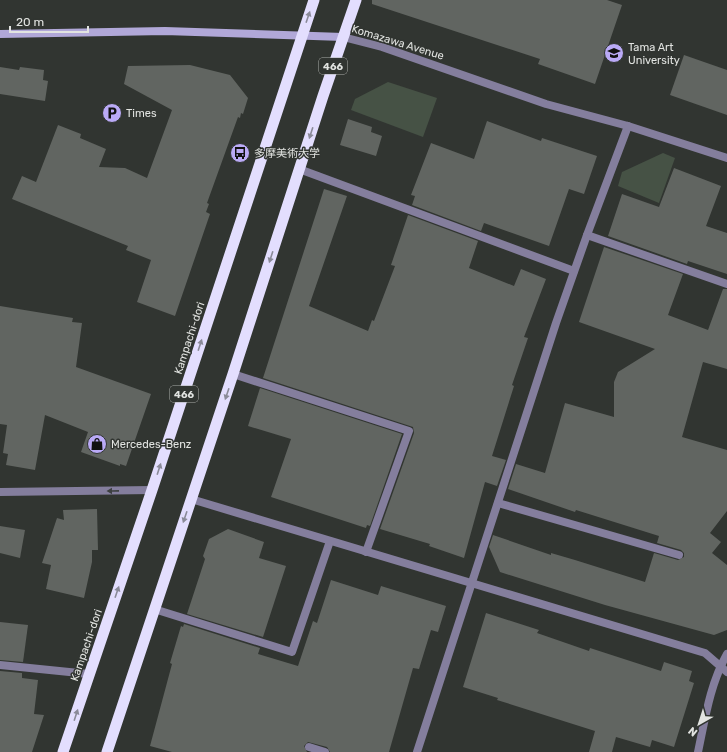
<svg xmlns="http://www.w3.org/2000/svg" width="727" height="752" font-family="Rubik,'Noto Sans JP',sans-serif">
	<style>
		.green { fill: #465245 }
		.building { fill: #616561 }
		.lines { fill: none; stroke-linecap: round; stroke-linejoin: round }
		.service { stroke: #847e9d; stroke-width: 8 }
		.minor { stroke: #847e9d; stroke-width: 8 }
		.tertiary { stroke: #847e9d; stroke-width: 8 }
		.secondary { stroke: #b1a8d8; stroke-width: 8 }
		.trunk { stroke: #e3defe; stroke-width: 11 }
		.oneway { fill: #8a8a98 }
		.oneway2 { fill: #3d4041 }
		.labels { text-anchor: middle; stroke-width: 3; stroke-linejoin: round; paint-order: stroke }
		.shield { fill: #313531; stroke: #adb0ac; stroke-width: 1 }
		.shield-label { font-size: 10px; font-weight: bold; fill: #e2e4e1 }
		.street-label { font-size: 11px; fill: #e2e4e1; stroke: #313531 }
		.poi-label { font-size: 11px; fill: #e2e4e1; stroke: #313531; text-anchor: start }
	</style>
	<rect width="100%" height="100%" fill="#313531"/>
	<g class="green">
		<polygon points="388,82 437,98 423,137 351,110 355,99"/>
		<polygon points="663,153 675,158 659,203 618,186 622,172"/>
	</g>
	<g class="building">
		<polygon points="372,0 607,0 622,5 595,84 538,64 540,59 372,4"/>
		<polygon points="684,55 727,70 727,115 670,95"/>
		<polygon points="190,65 230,75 248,98 243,114 241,113 240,118 238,117 207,203 209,204 206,212 210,214 175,316 137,302 151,260 126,250 128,246 12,199 22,176 36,182 58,125 81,134 80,138 106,149 99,167 125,168 147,178 172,110 124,84 128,66"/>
		<polygon points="0,67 19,70 20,67 44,70 43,80 48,81 45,101 0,94"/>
		<polygon points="348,119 372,127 371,132 382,136 376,156 340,145"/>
		<polygon points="487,121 541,141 542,138 597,156 584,194 569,189 549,246 484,223 481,231 412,205 415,196 411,195 431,143 474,159"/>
		<polygon points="674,168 721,186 706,226 727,233 727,274 688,261 687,264 608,236 622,194 659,207"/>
		<polygon points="324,189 347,196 309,306 368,331 372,320 374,321 395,266 391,265 408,215 478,241 469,268 514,286 521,269 546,279 524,337 528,338 512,385 514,386 492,456 506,460 497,486 485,482 464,558 429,546 430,544 380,529 414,433 413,427 263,378"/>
		<polygon points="604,247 683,274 668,315 708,330 723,289 727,289 727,369 703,362 682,437 727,450 727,511 710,533 721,542 712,553 727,565 727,630 714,635 605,605 500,572 489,547 493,535 551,555 551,553 575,560 645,582 654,553 678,560 684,557 684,553 681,550 657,543 659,536 576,510 575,512 508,489 516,464 545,473 565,403 614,417 614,382 618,372 655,349 579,322"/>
		<polygon points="0,306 73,318 72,322 82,323 76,367 151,394 126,466 120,464 120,466 81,452 88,432 45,415 35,470 6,465 8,454 3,453 7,425 0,424"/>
		<polygon points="260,388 402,434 370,526 367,525 366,528 271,497 291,439 248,426"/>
		<polygon points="97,509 98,550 92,550 92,562 84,598 46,589 51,565 42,563 57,518 64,520 63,510"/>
		<polygon points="0,526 25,530 20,558 0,553"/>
		<polygon points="228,529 264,542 259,558 286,566 263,637 187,614 205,559 203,556 209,539"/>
		<polygon points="331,580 378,595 381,586 446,606 438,632 431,630 419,669 413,668 389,752 330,752 327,747 308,742 304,746 307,752 172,752 150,746 172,664 170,663 181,626 183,627 184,624 260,648 258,654 298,666 313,621 317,623"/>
		<polygon points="486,613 539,630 537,633 589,651 590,648 661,671 664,662 692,671 689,681 694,683 674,747 652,740 650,747 616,737 612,752 589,752 595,731 497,700 498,698 463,687"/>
		<polygon points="0,622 28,625 23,662 0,660"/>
		<polygon points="0,671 22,673 22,678 38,680 34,714 44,715 32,752 0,752"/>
	</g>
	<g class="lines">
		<g class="service">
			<polyline points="299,169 574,271"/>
			<polyline points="587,235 727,284"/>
			<polyline points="233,374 409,431 366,552"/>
			<polyline points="154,609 292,652 330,541"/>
			<polyline points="0,665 89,674"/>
		</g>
		<g class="minor">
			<polyline points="0,492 152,490"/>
			<polyline points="191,499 705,653 727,672"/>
			<polyline points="498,503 679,555"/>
			<polyline points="309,747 325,752"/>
			<polyline points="417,752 556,323 587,235 628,126"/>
			<path d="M 698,752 C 705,719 710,684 727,654"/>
		</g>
		<polyline class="tertiary" points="343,37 382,47 546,104 628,126 727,158"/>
		<polyline class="secondary" points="0,34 165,31 343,37"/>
		<g class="trunk">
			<polyline points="63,752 152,490 314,0"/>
			<polyline points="107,752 233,374 323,96 356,0"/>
		</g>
	</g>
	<defs><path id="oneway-solid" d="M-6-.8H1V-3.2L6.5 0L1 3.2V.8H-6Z"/></defs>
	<g class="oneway">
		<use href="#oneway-solid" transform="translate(308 17) rotate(-71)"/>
		<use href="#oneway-solid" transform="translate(311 133) rotate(108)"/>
		<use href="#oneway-solid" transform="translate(271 257) rotate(108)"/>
		<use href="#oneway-solid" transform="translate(200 345) rotate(-72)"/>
		<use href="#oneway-solid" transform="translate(227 394) rotate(109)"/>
		<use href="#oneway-solid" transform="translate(159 469) rotate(-72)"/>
		<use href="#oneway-solid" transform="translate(185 517) rotate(109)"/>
		<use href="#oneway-solid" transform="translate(117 592) rotate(-71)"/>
		<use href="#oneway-solid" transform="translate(76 715) rotate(-72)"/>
	</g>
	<use class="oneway2" href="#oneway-solid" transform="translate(113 491) rotate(179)"/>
	<defs>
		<symbol id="university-disc" viewBox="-11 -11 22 22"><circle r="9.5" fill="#baaaf6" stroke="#313531"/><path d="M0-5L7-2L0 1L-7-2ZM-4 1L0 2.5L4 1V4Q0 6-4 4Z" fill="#111"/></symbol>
		<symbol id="parking-disc" viewBox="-11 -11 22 22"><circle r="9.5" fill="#baaaf6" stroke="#313531"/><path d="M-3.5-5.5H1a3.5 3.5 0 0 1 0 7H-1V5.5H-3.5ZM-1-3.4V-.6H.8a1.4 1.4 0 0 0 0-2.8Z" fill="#111"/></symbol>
		<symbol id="bus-disc" viewBox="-11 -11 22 22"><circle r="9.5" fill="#baaaf6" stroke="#313531"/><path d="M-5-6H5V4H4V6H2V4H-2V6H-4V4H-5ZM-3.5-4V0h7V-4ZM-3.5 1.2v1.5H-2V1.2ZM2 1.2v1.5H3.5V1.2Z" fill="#111"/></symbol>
		<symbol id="shop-disc" viewBox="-11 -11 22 22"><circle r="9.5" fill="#baaaf6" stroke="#313531"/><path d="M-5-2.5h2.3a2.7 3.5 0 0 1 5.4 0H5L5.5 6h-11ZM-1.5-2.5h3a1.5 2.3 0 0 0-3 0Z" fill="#111"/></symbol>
	</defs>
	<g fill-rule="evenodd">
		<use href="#university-disc" x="603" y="42" width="22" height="22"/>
		<use href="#parking-disc" x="101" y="102" width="22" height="22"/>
		<use href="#bus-disc" x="229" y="142" width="22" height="22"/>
		<use href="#shop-disc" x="86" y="433" width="22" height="22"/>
	</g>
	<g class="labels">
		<g class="shield">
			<rect x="319" y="58" width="28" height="16" rx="3"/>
			<rect x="170" y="386" width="28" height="16" rx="3"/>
		</g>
		<g class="shield-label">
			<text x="333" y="70">466</text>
			<text x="184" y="398">466</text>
		</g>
		<g class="street-label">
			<text transform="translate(398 42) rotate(17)" y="4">Komazawa Avenue</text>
			<text transform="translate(189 338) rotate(-72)" y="4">Kampachi-dori</text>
			<text transform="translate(86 645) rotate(-71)" y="4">Kampachi-dori</text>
		</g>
		<g class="poi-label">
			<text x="628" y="51">Tama Art<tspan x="628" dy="13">University</tspan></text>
			<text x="126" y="117">Times</text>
			<text x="254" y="157">多摩美術大学</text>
			<text x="111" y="448">Mercedes-Benz</text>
		</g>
	</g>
	<g transform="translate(699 724) rotate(219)" stroke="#313531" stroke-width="3" paint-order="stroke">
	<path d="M0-3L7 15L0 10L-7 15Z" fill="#e2e4e1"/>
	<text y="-6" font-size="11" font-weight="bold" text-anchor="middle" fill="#e2e4e1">N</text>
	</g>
	<path d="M10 26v6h78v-6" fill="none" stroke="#e2e4e1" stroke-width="2"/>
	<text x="16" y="26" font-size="12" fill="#e2e4e1" stroke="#313531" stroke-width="3" paint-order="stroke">20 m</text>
</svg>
